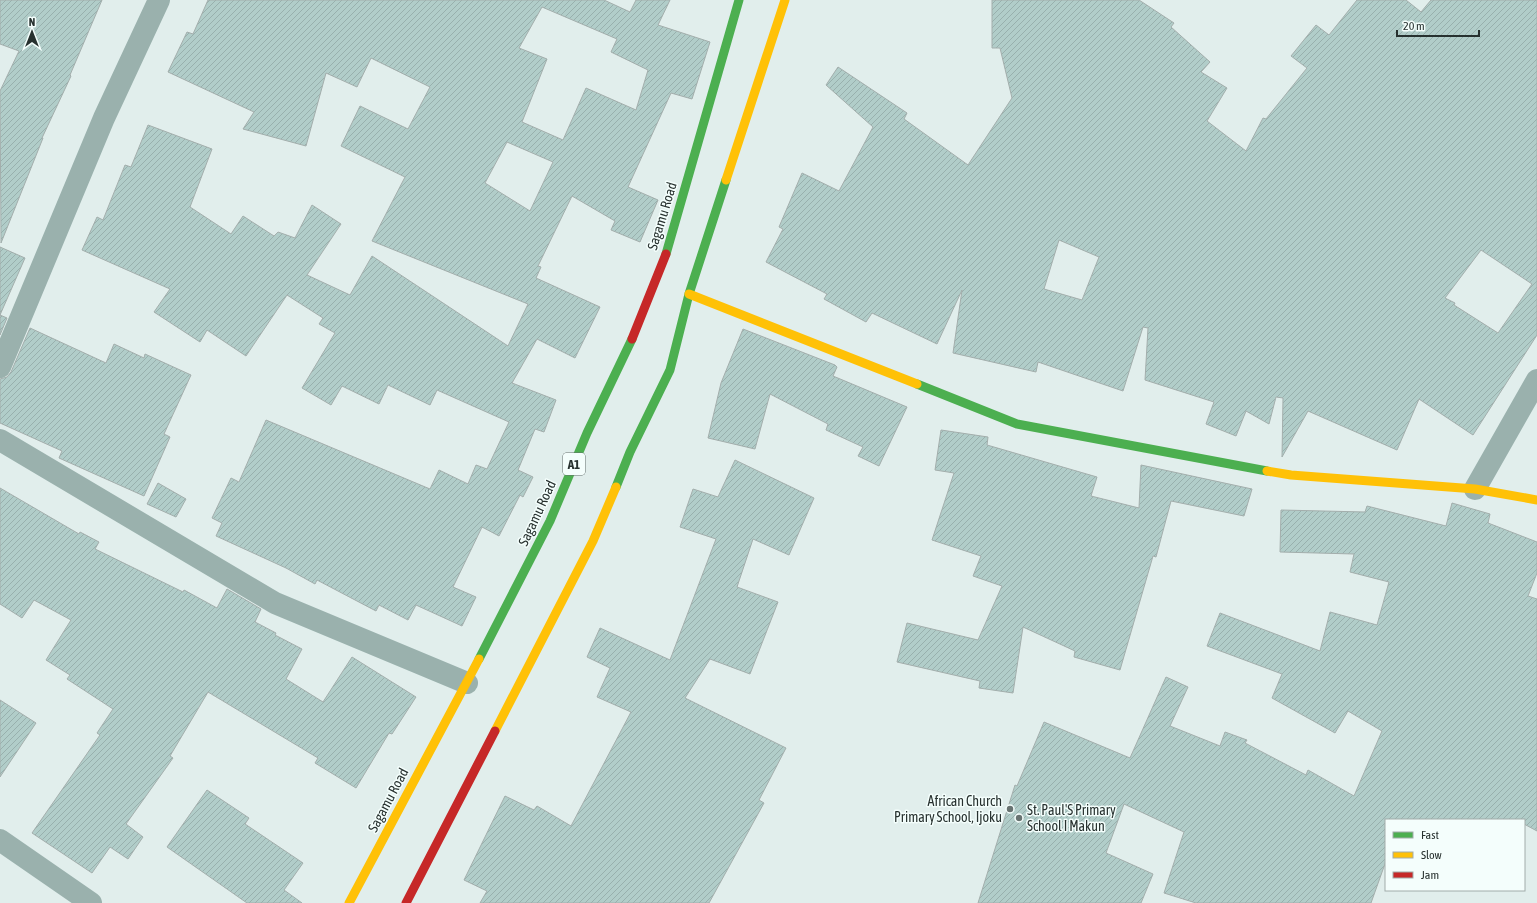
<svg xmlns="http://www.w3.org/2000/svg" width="1537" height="903" font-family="'Asap Condensed',sans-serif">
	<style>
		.building { fill: url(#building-hatch); stroke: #a3aeac; fill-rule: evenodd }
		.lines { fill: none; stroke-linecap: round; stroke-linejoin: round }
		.street { stroke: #9ab1ad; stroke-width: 22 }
		.fast { stroke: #4caf50; stroke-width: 9 }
		.slow { stroke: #ffc107; stroke-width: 9 }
		.jam { stroke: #c62828; stroke-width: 9 }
		.poi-dot { fill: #687371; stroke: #f4fefc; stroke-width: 1.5 }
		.labels { text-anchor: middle; stroke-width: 3; stroke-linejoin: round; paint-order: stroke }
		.shield { fill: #f4fefc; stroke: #646e6c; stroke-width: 1 }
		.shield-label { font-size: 13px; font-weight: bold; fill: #27312f }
		.street-label { font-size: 14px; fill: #27312f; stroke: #f4fefc }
		.poi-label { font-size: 14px; fill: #27312f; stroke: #f4fefc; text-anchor: end }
	</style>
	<defs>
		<pattern id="building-hatch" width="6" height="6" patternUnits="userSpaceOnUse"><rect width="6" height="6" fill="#b1cdc9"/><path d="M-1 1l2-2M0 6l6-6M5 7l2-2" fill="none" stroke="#98b0ad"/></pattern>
	</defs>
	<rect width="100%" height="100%" fill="#e1eeec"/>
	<g class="building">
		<polygon points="0,0 102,0 70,75 71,76 42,138 43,138 1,243 0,91 19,51 0,44"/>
		<path d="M 208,0 L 604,0 L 630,12 L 636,0 L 670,0 L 658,25 L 710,42 L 692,99 L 671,93 L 628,187 L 658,200 L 640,242 L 611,230 L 615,221 L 572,196 L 538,266 L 541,267 L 536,278 L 600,307 L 575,358 L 537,339 L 512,383 L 556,400 L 544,432 L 535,429 L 518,470 L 533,477 L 523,497 L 520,495 L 499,536 L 482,527 L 453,587 L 476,597 L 462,626 L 416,605 L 408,620 L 379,605 L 376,611 L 317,580 L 315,584 L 286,568 L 216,536 L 222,523 L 212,518 L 231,478 L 239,482 L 266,420 L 430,489 L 439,470 L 468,484 L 476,465 L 487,469 L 509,422 L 437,390 L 430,405 L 388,385 L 379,404 L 342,386 L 331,405 L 302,388 L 335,333 L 319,324 L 323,318 L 287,295 L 246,356 L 207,330 L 200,342 L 154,312 L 170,289 L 82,250 L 97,217 L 103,220 L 125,165 L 131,167 L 148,125 L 212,149 L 190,207 L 231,234 L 243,216 L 274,236 L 278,232 L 295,238 L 312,205 L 341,224 L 307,275 L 350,295 L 372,256 L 508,346 L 528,304 L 372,241 L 405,177 L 341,146 L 360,106 L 408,129 L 430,87 L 371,58 L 357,87 L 326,73 L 306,146 L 243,129 L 254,112 L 168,72 L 187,32 L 193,34 ZM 542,7 L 617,39 L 611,52 L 648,70 L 636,110 L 586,88 L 563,140 L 522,122 L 547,59 L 519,48 ZM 507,142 L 553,162 L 530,211 L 485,183 Z"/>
		<path d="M 992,0 L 1139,0 L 1174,23 L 1171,27 L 1210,62 L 1201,72 L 1227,88 L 1207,121 L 1246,151 L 1263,118 L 1266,119 L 1307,68 L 1291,56 L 1316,25 L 1329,35 L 1357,0 L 1406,0 L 1421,12 L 1431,0 L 1537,0 L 1537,335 L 1473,435 L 1419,399 L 1397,450 L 1308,411 L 1282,457 L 1283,398 L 1276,397 L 1269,424 L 1246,411 L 1236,436 L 1206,424 L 1214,402 L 1145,380 L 1148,328 L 1143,327 L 1123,391 L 1038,362 L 1036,372 L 953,353 L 962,290 L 937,344 L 872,313 L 866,322 L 824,299 L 827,294 L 766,262 L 783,229 L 779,227 L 802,173 L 839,191 L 873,127 L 826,85 L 838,67 L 907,113 L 904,119 L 968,165 L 1012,98 L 1000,48 L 992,48 ZM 1059,240 L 1099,257 L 1082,300 L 1044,289 ZM 1481,250 L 1532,284 L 1498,333 L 1454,305 L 1455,303 L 1445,298 Z"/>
		<polygon points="0,247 25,258 0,315 7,318 0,335"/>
		<polygon points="30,328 106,363 114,344 144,358 145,354 191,375 164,434 170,437 144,496 59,458 62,451 0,423 0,379 7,377 11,372"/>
		<polygon points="743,329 835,365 837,367 833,376 907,407 879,466 858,456 863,447 826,430 828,424 770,394 755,449 708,438 721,383"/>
		<polygon points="941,430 988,437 987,445 1097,477 1091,496 1139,508 1141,465 1252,489 1244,516 1171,501 1156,557 1153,556 1120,670 1074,657 1075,651 1023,627 1013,693 979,688 980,681 897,662 907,623 978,640 1002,586 973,576 981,556 932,540 954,473 935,470"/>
		<polygon points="735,460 814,498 789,555 753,539 737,587 778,602 750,674 710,659 685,698 786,748 759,800 764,803 709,903 480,903 487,891 464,880 505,796 534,810 537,806 571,826 631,712 597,697 610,668 587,657 600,628 670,660 716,539 680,527 693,489 718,497"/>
		<polygon points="158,483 186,499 176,517 147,504"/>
		<polygon points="0,488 79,534 80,532 99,542 95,549 183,592 184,590 217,608 227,589 261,609 255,622 276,633 275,635 302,649 286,679 323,702 352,657 416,697 392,734 389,733 356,788 315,763 318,758 208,692 170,756 173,758 126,824 143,837 128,859 110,847 92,873 32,833 100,735 97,733 113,709 67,679 70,675 46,660 71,620 34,600 22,618 0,604"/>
		<polygon points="1452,503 1490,514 1488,523 1537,542 1537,573 1528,596 1537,599 1537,831 1524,824 1524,820 1386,820 1386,861 1371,903 1196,903 1164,893 1184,832 1124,804 1106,853 1153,874 1141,903 978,903 1015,785 1017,786 1044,722 1130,758 1166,677 1188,687 1170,726 1220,746 1225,732 1247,740 1245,743 1306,775 1308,770 1354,796 1382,731 1348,711 1335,733 1272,698 1282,674 1207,646 1220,613 1320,651 1330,612 1377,625 1389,582 1350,572 1354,554 1280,552 1281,510 1365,512 1367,506 1446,526"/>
		<polygon points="0,700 36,723 0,777"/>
		<polygon points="207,790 249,818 245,824 303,863 284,890 302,903 247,903 167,847"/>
	</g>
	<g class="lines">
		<g class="street">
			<polyline points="0,367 104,118 159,0"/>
			<polyline points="0,440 275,603 467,683"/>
			<polyline points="1475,489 1537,380"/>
			<polyline points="0,840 91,903"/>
		</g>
		<g class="fast">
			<polyline points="666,254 739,0"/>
			<polyline points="917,384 1017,424 1267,471"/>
			<polyline points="616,487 630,452 670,370 689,294 726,180"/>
			<polyline points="479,659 550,521 587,433 632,339"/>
		</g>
		<g class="slow">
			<polyline points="726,180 785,0"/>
			<polyline points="689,294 917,384"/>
			<polyline points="1267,471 1291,475 1475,489 1537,500"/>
			<polyline points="495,731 593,541 616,487"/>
			<polyline points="349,903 479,659"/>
		</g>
		<g class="jam">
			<polyline points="632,339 666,254"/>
			<polyline points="406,903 495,731"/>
		</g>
	</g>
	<g class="poi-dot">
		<circle cx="1010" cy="809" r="4"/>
		<circle cx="1019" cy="818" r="4"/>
	</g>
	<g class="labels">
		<rect class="shield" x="563" y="453" width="22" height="22" rx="3"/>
		<g class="shield-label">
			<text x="574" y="469">A1</text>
		</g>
		<g class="street-label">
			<text transform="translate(662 216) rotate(-73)" y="5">Sagamu Road</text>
			<text transform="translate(537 513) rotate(-65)" y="5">Sagamu Road</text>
			<text transform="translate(388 800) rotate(-62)" y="5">Sagamu Road</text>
		</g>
		<g class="poi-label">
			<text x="1002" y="806">African Church<tspan x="1002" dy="16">Primary School, Ijoku</tspan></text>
			<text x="1027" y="815" text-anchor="start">St. Paul'S Primary<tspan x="1027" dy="16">School I Makun</tspan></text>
		</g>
	</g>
	<rect x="1385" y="819" width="140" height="72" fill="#f4fefc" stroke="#a2acaa"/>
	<rect x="1393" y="832" width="20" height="6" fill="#4caf50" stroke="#a2acaa"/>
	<text x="1421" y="839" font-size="12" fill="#27312f">Fast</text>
	<rect x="1393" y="852" width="20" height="6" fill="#ffc107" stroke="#a2acaa"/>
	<text x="1421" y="859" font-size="12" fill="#27312f">Slow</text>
	<rect x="1393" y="872" width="20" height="6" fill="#c62828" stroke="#a2acaa"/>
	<text x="1421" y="879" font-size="12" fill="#27312f">Jam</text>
	<g transform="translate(32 32)" stroke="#f4fefc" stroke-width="3" paint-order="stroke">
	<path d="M0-3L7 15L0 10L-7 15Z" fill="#27312f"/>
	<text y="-6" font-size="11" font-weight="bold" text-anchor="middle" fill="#27312f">N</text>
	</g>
	<path d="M1397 30v6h82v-6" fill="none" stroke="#27312f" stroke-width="2"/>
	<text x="1403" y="30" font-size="12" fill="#27312f" stroke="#f4fefc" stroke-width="3" paint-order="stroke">20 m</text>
</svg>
